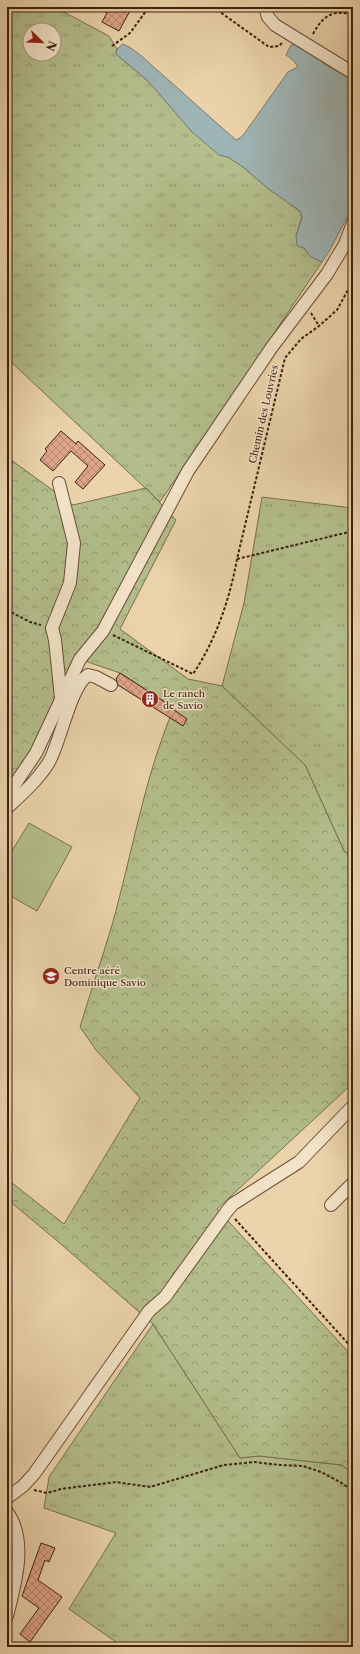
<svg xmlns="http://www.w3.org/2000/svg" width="360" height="1654" font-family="'Libre Caslon Text',serif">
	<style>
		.grass { fill: url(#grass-tufts); stroke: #78704c; fill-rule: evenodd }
		.forest { fill: url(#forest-crowns); stroke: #78704c }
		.green { fill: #b3be8c; stroke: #78704c }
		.water { fill: #9eb5b5; stroke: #777a71 }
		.building { fill: url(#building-cross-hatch); stroke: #3d210c }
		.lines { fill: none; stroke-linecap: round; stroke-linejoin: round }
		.minor-casing { stroke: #684e34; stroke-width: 14 }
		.path { stroke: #3d210c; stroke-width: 2; stroke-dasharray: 3 2; stroke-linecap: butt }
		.minor { stroke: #f2e3c8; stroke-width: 12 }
		.labels { text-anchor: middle; stroke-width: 3; stroke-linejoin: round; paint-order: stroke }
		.street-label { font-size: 10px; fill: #3d210c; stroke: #f2e3c8 }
		.poi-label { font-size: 10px; fill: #3d210c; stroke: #f2e3c8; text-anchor: start }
	</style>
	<defs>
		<pattern id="grass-tufts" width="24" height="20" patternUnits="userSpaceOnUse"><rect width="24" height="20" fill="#b3be8c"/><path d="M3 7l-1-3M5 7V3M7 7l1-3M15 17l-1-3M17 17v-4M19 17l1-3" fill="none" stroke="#939a71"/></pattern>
		<pattern id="forest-crowns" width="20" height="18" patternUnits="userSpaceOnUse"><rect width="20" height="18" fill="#b3be8c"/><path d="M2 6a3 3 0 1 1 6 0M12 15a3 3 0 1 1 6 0" fill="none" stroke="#939a71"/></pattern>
		<pattern id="building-cross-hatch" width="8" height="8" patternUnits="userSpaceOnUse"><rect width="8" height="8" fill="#dfa58a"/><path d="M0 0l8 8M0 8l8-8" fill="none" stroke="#b6866f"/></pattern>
	</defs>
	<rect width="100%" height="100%" fill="#ebd4ab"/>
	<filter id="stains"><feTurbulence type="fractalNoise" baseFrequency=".005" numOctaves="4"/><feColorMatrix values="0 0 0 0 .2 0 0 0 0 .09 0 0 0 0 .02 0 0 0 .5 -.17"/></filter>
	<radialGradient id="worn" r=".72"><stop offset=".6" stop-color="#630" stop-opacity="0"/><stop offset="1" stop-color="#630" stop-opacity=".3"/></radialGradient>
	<g class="grass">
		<path d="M 7,7 L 58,7 L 58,9 L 109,36 L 117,49 L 116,54 L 149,82 L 228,157 L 243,167 L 270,190 L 287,201 L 300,212 L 302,217 L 296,236 C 304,249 307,256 322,262 L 160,502 L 7,358 ZM 30,30 L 54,30 L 54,54 L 30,54 Z"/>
		<polygon points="262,497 353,508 353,858 344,851 305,765 222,686 244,603"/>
		<polygon points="153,1324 240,1458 259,1456 342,1465 353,1474 353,1647 123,1647 69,1609 116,1533 44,1508 49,1477"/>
	</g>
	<path class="forest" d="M 7,457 L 73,505 L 146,488 L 176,520 L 120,629 L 188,679 L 222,686 L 305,765 L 344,851 L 353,858 L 353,1083 L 217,1209 L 353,1357 L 353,1474 L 342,1465 L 259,1456 L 240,1458 L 153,1324 L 55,1239 L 7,1199 L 7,1179 L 64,1224 L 140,1098 L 96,1050 L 80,1027 C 90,993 102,959 112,925 C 132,854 144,779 173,710 L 170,707 L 170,706 L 120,673 L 76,658 L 31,751 L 7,790 Z"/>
	<polygon class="green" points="29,823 72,847 37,911 7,894 7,859"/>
	<path class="water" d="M 123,44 C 135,49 147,61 157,70 C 184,93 209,117 236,140 L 240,138 L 244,134 L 288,72 L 298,67 L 294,61 L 286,55 L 291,45 L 298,44 L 321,59 L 324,64 L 353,80 L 353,206 L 330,250 L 322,262 L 311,257 L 304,248 L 297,246 L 296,236 L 302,218 L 300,211 L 270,190 L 243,167 L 228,157 L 219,155 L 191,131 L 149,82 L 116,54 L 117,49 Z"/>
	<g class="building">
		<polygon points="97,7 132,7 119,31 102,22 107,13"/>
		<polygon points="61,431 76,444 78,441 105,465 83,489 75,482 88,466 71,451 53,471 40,460 47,451 45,449"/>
		<polygon points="120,673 171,706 170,707 187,719 183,726 118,685 116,679"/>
		<polygon points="41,1543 55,1548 49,1562 45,1560 38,1580 62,1597 30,1642 20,1634 39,1608 22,1596"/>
	</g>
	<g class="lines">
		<defs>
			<g id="minor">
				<polyline points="265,7 268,17 275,25 353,73"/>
				<polyline points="59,483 74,543 70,583 52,628 55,640 61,698"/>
				<polyline points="7,796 36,753 80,659 103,631 188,471 272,347 327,274 345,244 353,223"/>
				<path d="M 7,808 C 22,794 38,780 49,762 C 61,741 70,687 88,675 L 96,677 L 111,685"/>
				<polyline points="331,1205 353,1183"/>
				<polyline points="7,1498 23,1486 34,1474 149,1311 165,1297 227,1211 233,1204 299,1162 353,1106"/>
				<path d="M 7,1512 C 28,1540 15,1585 7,1616"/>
			</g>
		</defs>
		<use href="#minor" class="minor-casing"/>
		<g class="path">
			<polyline points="213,7 269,47 279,46 282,43"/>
			<path d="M 313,34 C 323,16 332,9 353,15"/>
			<polyline points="112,46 130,33 149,7"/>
			<polyline points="311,313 319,326"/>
			<polyline points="237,559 353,531"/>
			<polyline points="7,610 30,622 41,625"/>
			<path d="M 113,635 L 193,674 C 216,640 230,598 237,559 L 285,358 L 301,339 L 319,326 L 337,310 L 349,288 L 353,274"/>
			<polyline points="235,1219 353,1349"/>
			<polyline points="34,1490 47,1493 61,1489 116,1482 150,1487 224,1465 254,1462 280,1465 303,1466 321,1472 340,1482 353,1491"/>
		</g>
		<use href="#minor" class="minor"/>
	</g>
	<defs>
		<symbol id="building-disc" viewBox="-11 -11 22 22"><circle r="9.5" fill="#8f2418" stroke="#f2e3c8"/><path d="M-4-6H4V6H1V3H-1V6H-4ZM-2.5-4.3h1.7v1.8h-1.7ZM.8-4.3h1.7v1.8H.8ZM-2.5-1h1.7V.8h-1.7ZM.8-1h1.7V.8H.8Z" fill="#fff"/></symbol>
		<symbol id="school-disc" viewBox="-11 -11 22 22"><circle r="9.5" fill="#8f2418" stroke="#f2e3c8"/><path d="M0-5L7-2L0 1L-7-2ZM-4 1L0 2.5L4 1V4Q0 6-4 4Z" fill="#fff"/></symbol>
	</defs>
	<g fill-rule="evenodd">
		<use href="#building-disc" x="140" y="689" width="20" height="20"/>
		<use href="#school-disc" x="41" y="966" width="20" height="20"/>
	</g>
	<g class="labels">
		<g class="street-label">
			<text transform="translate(263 414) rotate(-77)" y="4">Chemin des Louvries</text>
		</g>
		<g class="poi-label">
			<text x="163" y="697">Le ranch<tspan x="163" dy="12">de Savio</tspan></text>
			<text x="64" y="974">Centre aéré<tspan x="64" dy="12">Dominique Savio</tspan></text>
		</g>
	</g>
	<rect width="360" height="1654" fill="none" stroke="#ebd4ab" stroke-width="24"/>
	<rect x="8" y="8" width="344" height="1638" fill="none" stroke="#3d210c" stroke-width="2"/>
	<rect x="12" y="12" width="336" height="1630" fill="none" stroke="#3d210c"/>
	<g transform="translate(42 42) rotate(113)"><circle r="19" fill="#f2e3c8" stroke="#aa957d"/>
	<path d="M0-3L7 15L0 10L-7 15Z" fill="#8f2418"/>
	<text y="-6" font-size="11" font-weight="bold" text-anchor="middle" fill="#3d210c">N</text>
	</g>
	<rect width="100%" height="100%" filter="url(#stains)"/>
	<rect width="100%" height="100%" fill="url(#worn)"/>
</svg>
